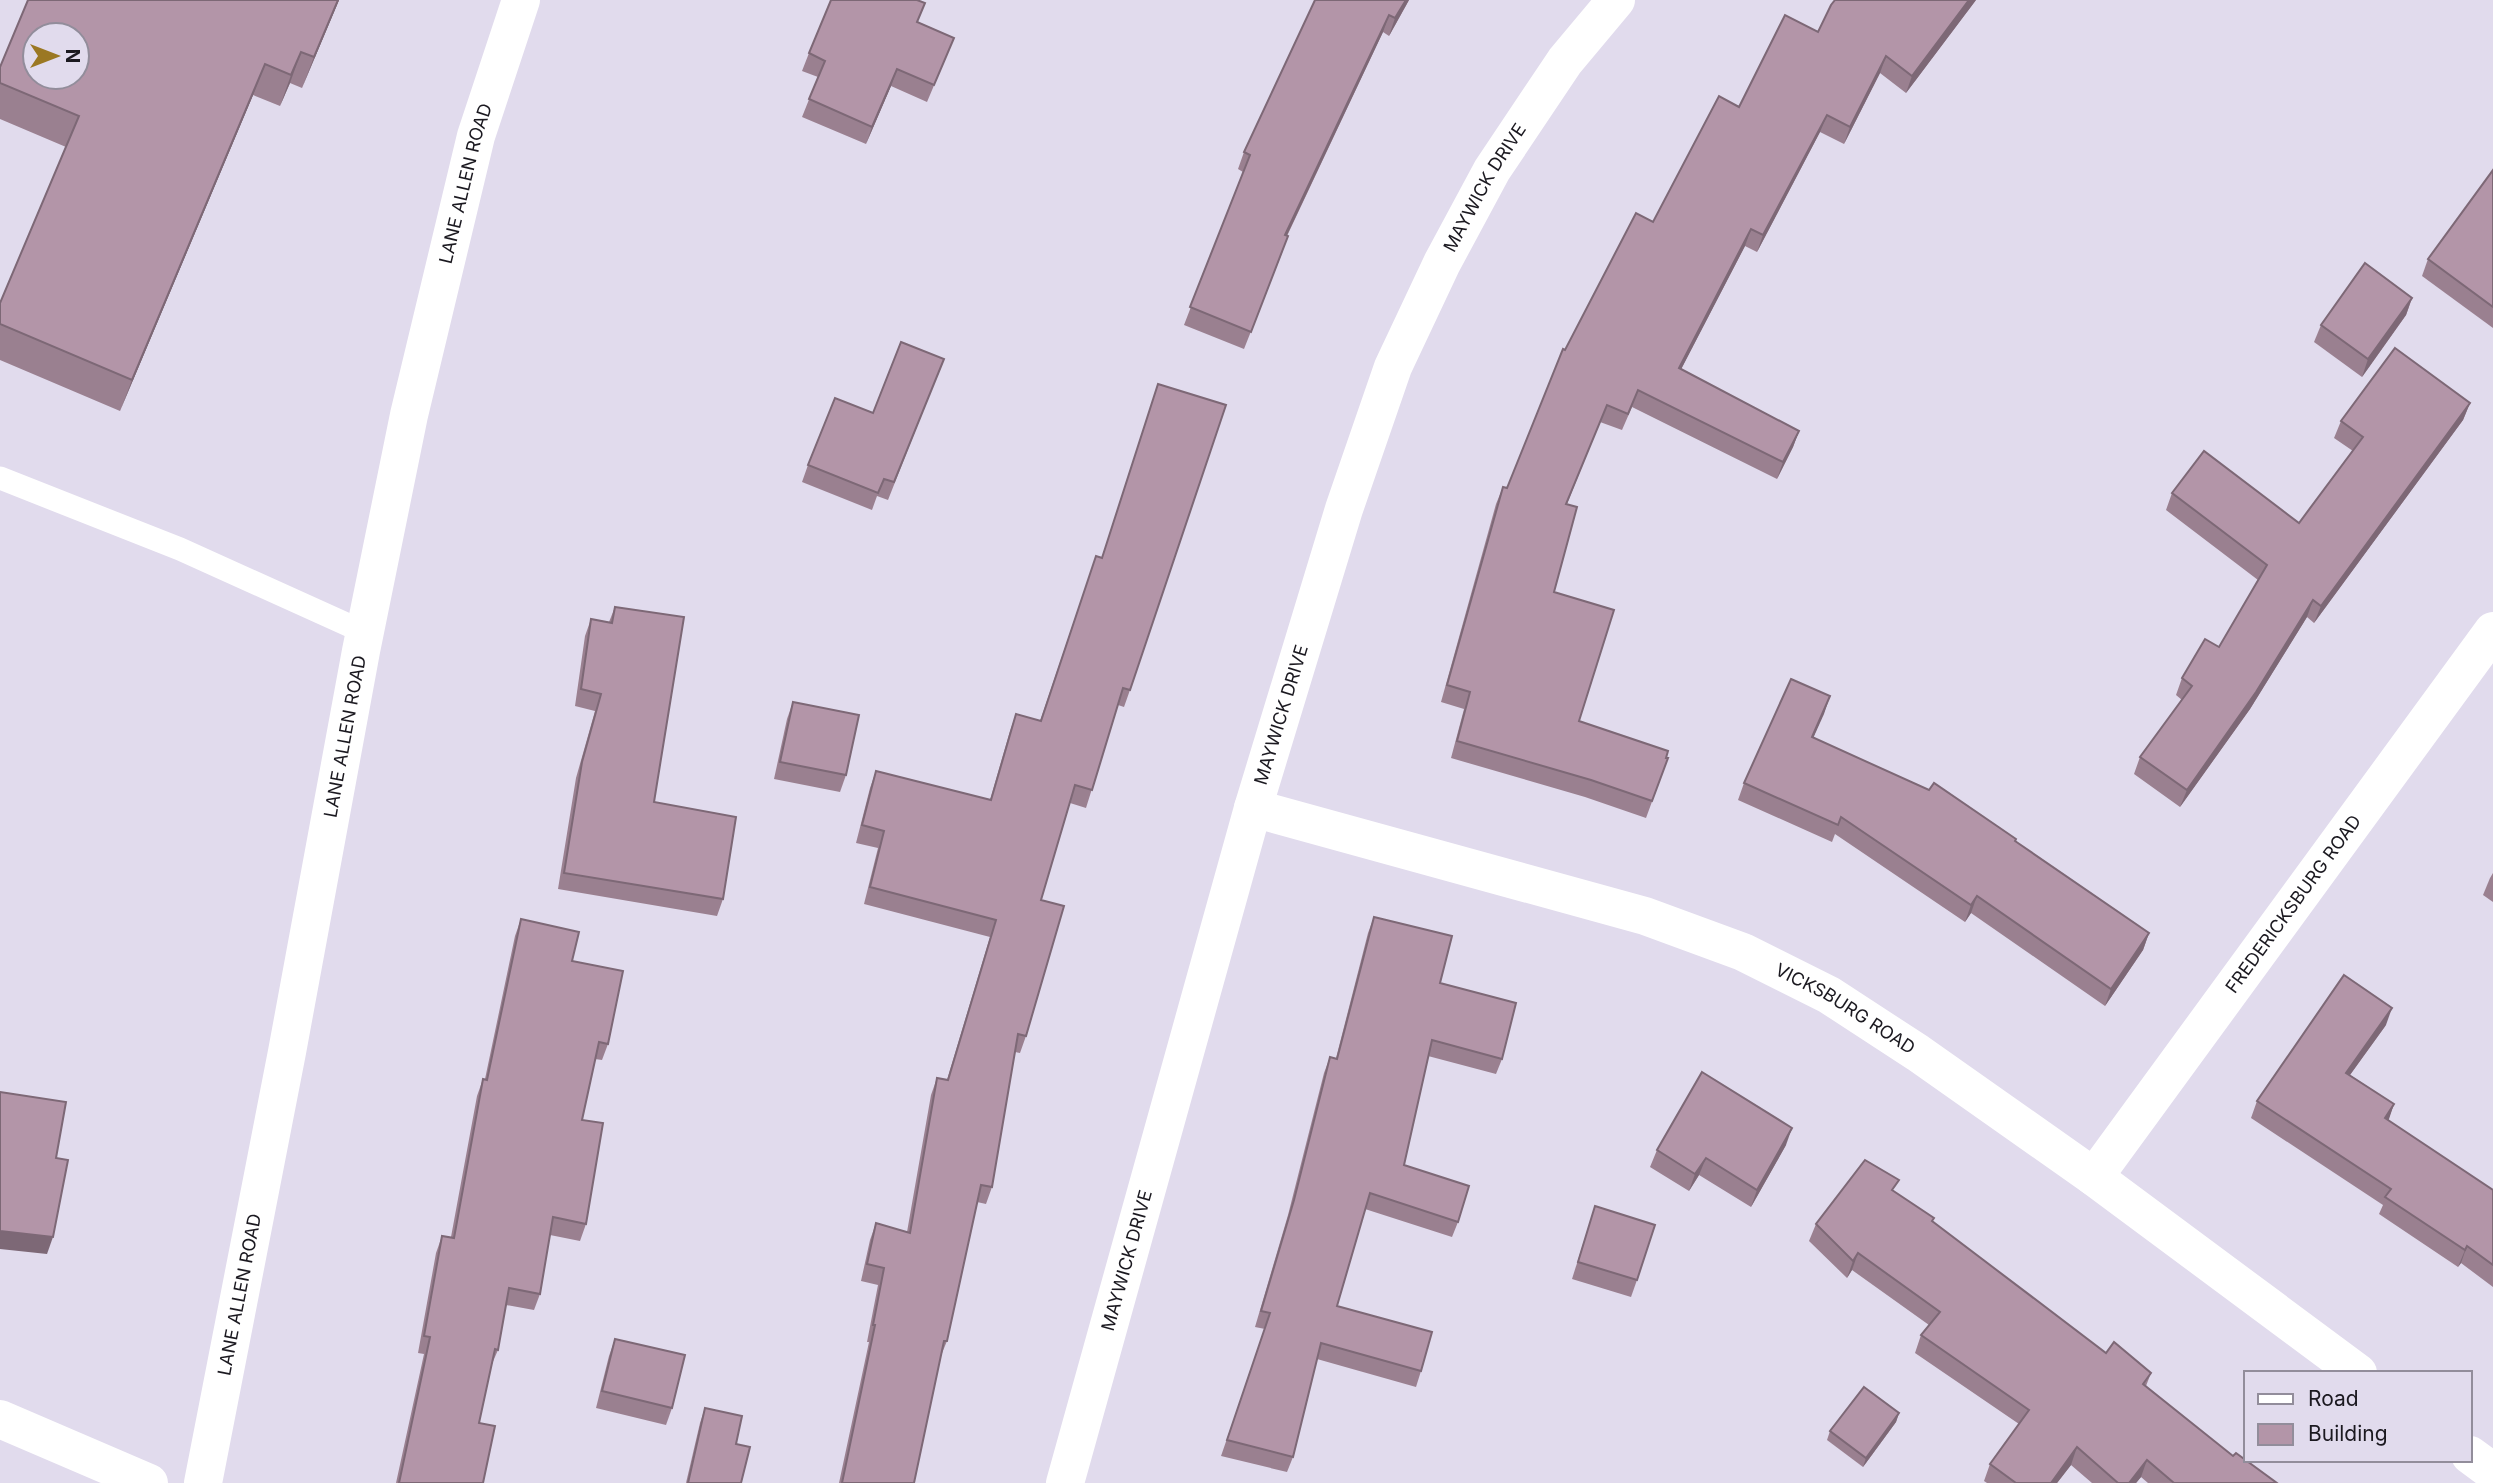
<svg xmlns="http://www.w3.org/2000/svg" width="2493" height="1483" font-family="Inter,sans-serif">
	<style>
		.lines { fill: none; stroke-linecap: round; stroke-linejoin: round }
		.service { stroke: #fff; stroke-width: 23 }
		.minor { stroke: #fff; stroke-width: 38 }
		.secondary { stroke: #fff; stroke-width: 38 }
		.wall { fill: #9a8090 }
		.shaded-wall { fill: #7d6876 }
		.building { fill: #b395a8; stroke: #7d6876; stroke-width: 2; fill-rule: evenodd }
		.labels { text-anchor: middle; stroke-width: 6; stroke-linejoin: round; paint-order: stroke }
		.street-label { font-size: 18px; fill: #1b1920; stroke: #e1dbed }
	</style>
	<rect width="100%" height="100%" fill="#e1dbed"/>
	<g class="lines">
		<polyline class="service" points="0,478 180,549 366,633"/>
		<g class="minor">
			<path id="s1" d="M 1253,808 L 1645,916 L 1743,952 L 1829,995 L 1918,1053 L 2094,1177 L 2358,1373"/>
			<path id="s2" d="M 2094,1177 L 2493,631"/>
			<polyline points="0,1419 149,1483"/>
			<polyline points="2470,1455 2493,1472"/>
			<path id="s3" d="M 1065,1483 L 1253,808 L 1344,509 L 1393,367 L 1442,263 L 1492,170 L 1565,61 L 1616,0"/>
		</g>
		<path class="secondary" id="s4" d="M 203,1483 L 287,1052 L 361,651 L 409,415 L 476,136 L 521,0"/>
	</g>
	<g class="wall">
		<polygon points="339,0 302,88 290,83 280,106 253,95 120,411 0,360 0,303 66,147 0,119 0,67"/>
		<polygon points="1315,0 1409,0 1389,36 1383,32 1287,236 1282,253 1244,349 1184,325 1243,172 1238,169 1244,152"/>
		<polygon points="1976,0 1906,93 1880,73 1844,144 1820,132 1757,252 1745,246 1681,369 1799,431 1793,447 1777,479 1632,407 1622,430 1600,422 1567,504 1554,592 1579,721 1668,758 1646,818 1585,797 1451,758 1464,709 1441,702 1496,504 1503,487 1507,488 1565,350 1653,222 1739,107 1818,32"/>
		<polygon points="918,22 954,38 927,102 891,86 866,144 802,117 818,77 802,71 809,53"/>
		<polygon points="2493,170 2493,328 2422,276 2428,259"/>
		<polygon points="2412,298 2406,315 2362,377 2314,342 2321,325"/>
		<polygon points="937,376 888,500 877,496 872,510 802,482 808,465 873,413"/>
		<polygon points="1158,384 1130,690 1124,707 1118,705 1086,808 1070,803 1041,900 1026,1036 1020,1053 1015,1052 992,1187 986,1204 977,1202 947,1341 940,1358 914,1483 839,1483 869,1342 867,1342 878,1285 861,1281 870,1240 876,1223 907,1232 931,1095 937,1078 947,1080 990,937 864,904 878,848 856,843 870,788 876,771 990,800 1010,731 1016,714 1040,721 1096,556 1102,557"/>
		<polygon points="2470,403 2463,420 2314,623 2307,617 2250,709 2180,807 2134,774 2140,757 2182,700 2176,695 2182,678 2219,647 2258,580 2166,510 2172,493 2299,523 2353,451 2334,438 2341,421"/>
		<polygon points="615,607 654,802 723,899 717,916 558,889 576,778 595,711 575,706 585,636 591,619 609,622"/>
		<polygon points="1830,696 1813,738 2015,841 2149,933 2143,950 2105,1006 1971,913 1965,922 1835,834 1832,842 1738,800 1744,783"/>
		<polygon points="793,702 846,775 840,792 774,779 787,719"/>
		<polygon points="2493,873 2493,902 2483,895 2490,878"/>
		<polygon points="1374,917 1440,983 1502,1059 1496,1074 1428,1056 1404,1165 1458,1222 1452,1237 1365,1209 1337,1306 1421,1371 1416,1387 1317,1359 1293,1457 1287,1472 1221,1456 1265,1329 1255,1327 1288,1215 1324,1073 1330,1057 1336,1058 1368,933"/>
		<polygon points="521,919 572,961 608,1044 602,1060 595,1059 582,1120 586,1224 580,1241 550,1235 540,1294 534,1310 506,1305 498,1350 491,1366 479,1423 483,1483 396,1483 424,1354 418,1353 436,1253 442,1236 451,1237 477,1096 483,1079 485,1079 515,936"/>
		<polygon points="2386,1025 2350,1075 2394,1104 2388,1120 2493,1190 2493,1287 2461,1263 2458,1267 2379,1214 2383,1205 2251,1118 2257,1101"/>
		<polygon points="1786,1145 1751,1207 1699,1175 1689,1191 1650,1167 1657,1150"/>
		<polygon points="1895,1192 1934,1218 1932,1222 2106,1353 2151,1373 2146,1386 2233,1456 2277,1483 2148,1483 2141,1477 2136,1483 2092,1483 2071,1465 2057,1483 1987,1483 1984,1481 1990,1464 2019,1424 1915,1353 1921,1335 1929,1325 1852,1270 1847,1278 1809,1241 1816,1224"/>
		<polygon points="1595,1206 1637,1280 1631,1297 1572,1279"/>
		<polygon points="615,1339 672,1408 666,1425 596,1408 609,1356"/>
		<polygon points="705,1408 736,1444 741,1483 686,1483 700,1423"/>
		<polygon points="1899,1413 1896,1422 1863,1467 1827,1440 1830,1431"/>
	</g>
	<g class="shaded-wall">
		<polygon points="338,0 339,0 302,88 314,57"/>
		<polygon points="1406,0 1409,0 1389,36 1395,18"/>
		<polygon points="1969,0 1976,0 1906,93 1912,76"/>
		<polygon points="1389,15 1383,32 1279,252 1285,235"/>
		<polygon points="301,52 290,83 280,106 291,75"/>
		<polygon points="1886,56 1880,73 1844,144 1850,127"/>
		<polygon points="265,64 253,95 120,411 132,380"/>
		<polygon points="897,69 891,86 866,144 872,127"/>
		<polygon points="1827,115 1820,132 1757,252 1763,235"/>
		<polygon points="1751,229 1745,246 1673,385 1679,368"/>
		<polygon points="2412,298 2406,315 2362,377 2368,359"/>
		<polygon points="2470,403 2463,420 2314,623 2321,606"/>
		<polygon points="1799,431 1793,447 1777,479 1783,462"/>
		<polygon points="2313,600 2307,617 2250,709 2180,807 2187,790"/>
		<polygon points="1830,696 1824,714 1806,754 1812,737"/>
		<polygon points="1977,896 1971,913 1965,922 1971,905"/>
		<polygon points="2149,933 2143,950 2105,1006 2111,989"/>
		<polygon points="2392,1008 2386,1025 2339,1090 2346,1073"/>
		<polygon points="2394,1104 2388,1122 2385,1118"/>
		<polygon points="1792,1128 1786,1145 1751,1207 1757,1190"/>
		<polygon points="1706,1158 1699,1175 1689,1191 1695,1174"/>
		<polygon points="0,1231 53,1237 47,1254 0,1249"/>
		<polygon points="2467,1246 2461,1263 2458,1267 2465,1250"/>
		<polygon points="1858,1253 1852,1270 1847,1278 1853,1261"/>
		<polygon points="1899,1413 1896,1422 1863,1467 1866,1458"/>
		<polygon points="2077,1447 2071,1465 2057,1483 2051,1483"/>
		<polygon points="2147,1460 2141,1477 2136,1483 2129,1483"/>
	</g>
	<g class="building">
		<path d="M 28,0 L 338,0 L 314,57 L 301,52 L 291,75 L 265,64 L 132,380 L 0,324 L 0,303 L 79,116 L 0,83 L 0,67 ZM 35,35 L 77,35 L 77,77 L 35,77 Z"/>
		<polygon points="831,0 917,0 925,3 917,22 954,38 934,85 897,69 872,127 809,99 825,61 809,53"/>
		<polygon points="1315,0 1406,0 1395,18 1389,15 1285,235 1288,236 1251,332 1190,307 1250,155 1244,152"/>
		<polygon points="1835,0 1969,0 1912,76 1886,56 1850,127 1827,115 1763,235 1751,229 1679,368 1799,431 1783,462 1638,390 1628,414 1607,405 1566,504 1577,507 1554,592 1614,610 1579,721 1668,751 1666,758 1668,758 1652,801 1591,780 1457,741 1470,692 1447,685 1503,487 1507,488 1563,349 1565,350 1636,213 1653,222 1719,96 1739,107 1785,15 1818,32 1831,5"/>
		<polygon points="2493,170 2493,307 2428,259"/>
		<polygon points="2365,263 2412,298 2368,359 2321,325"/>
		<polygon points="901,342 944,359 894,482 884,479 878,493 808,465 835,398 873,413"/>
		<polygon points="2395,348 2470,403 2321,606 2313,600 2256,692 2187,790 2140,757 2192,686 2182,678 2205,639 2219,647 2267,565 2172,493 2204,451 2299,523 2363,437 2341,421"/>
		<polygon points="1158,384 1226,405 1130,690 1123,688 1092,790 1075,785 1041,900 1064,906 1026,1036 1018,1034 992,1187 981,1185 947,1341 944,1341 914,1483 842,1483 875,1325 873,1325 884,1268 867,1264 876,1223 910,1233 937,1078 948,1080 996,920 870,887 884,831 862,825 876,771 991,800 1016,714 1041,721 1096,556 1102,558"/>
		<polygon points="615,607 684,617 654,802 736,817 723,899 564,873 582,762 601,694 581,689 591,619 612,623"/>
		<polygon points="1791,679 1830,696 1812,737 1929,790 1934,783 2016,839 2015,841 2149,933 2111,989 1977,896 1971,905 1841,817 1838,825 1744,783"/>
		<polygon points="793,702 859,715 846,775 780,762"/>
		<polygon points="1374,917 1452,936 1440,983 1516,1003 1502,1059 1432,1040 1404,1165 1469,1186 1458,1222 1370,1193 1337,1306 1432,1332 1421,1371 1321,1343 1293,1457 1227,1440 1270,1313 1261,1311 1294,1200 1330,1057 1337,1059"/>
		<polygon points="521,919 579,932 572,961 623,971 608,1044 599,1042 582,1120 603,1123 586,1224 553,1217 540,1294 509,1288 498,1350 495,1349 479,1423 495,1426 483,1483 399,1483 430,1337 424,1336 442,1236 454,1238 483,1079 487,1080"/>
		<polygon points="2344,975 2392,1008 2346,1073 2394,1104 2385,1118 2493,1190 2493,1265 2467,1246 2465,1250 2385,1197 2391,1189 2257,1101"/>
		<polygon points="1702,1072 1792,1128 1757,1190 1706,1158 1695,1174 1657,1150"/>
		<polygon points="0,1092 66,1102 56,1158 68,1160 53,1237 0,1231"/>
		<polygon points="1865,1160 1899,1180 1892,1190 1934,1218 1932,1221 2106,1353 2114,1342 2151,1373 2143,1384 2233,1456 2236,1453 2277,1483 2174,1483 2147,1460 2129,1483 2118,1483 2077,1447 2051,1483 2016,1483 1990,1464 2029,1410 1921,1335 1940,1312 1858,1253 1853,1261 1816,1224"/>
		<polygon points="1595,1206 1655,1225 1637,1280 1578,1262"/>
		<polygon points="615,1339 685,1355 672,1408 602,1391"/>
		<polygon points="1864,1387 1899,1413 1866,1458 1830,1431"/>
		<polygon points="705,1408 742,1416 736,1444 750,1447 741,1483 688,1483"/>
	</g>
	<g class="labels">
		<g class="street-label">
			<text dy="6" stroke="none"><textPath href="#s4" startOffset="1326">LANE ALLEN ROAD</textPath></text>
			<text dy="6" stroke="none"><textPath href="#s3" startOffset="1365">MAYWICK DRIVE</textPath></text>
			<text dy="6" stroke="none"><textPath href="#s3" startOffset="798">MAYWICK DRIVE</textPath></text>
			<text dy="6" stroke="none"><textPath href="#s4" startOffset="760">LANE ALLEN ROAD</textPath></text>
			<text dy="6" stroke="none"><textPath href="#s2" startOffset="338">FREDERICKSBURG ROAD</textPath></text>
			<text dy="6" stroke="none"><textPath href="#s1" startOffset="628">VICKSBURG ROAD</textPath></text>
			<text dy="6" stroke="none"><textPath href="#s3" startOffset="231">MAYWICK DRIVE</textPath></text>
			<text dy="6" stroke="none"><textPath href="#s4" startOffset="192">LANE ALLEN ROAD</textPath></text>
		</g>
	</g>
	<rect x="2244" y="1371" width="228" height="91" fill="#e1dbed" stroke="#928d9b" stroke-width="2"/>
	<rect x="2258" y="1394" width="35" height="10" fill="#ffffff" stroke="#928d9b" stroke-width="2"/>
	<text x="2308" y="1406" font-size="21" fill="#1b1920">Road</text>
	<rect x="2258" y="1424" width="35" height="21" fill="#b395a8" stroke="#928d9b" stroke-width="2"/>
	<text x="2308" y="1441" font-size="21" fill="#1b1920">Building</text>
	<g transform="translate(56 56) rotate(90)"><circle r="33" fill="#e1dbed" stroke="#928d9b" stroke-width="2"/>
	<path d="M0-5L12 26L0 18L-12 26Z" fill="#9b7823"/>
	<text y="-10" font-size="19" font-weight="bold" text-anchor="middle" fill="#1b1920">N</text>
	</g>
</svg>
